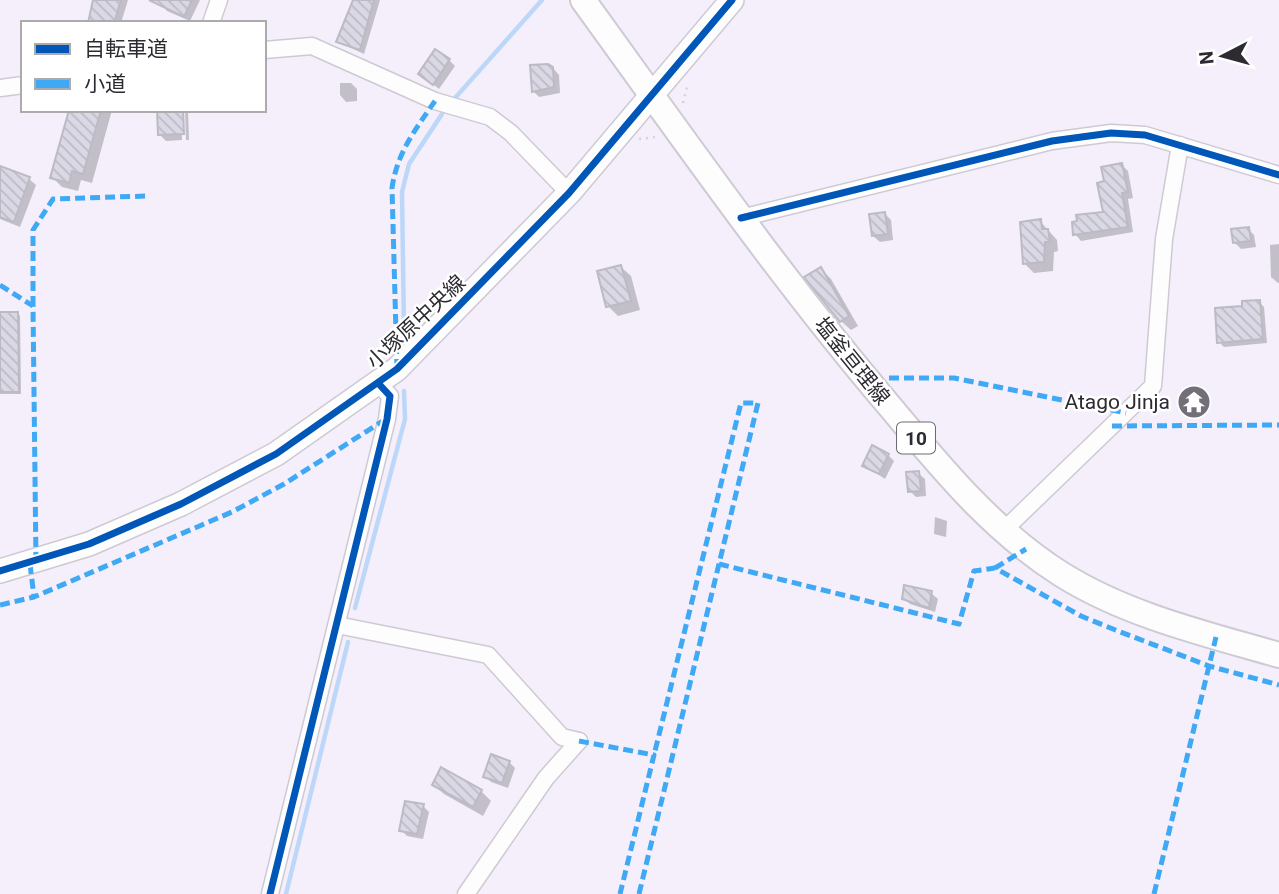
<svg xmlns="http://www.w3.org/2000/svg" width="1279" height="894" font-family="Roboto,'Noto Sans JP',sans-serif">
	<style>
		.shadow { fill: #0003 }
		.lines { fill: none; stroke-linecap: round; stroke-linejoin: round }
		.stream { stroke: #bdd7f9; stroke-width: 4.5 }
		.building { fill: url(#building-back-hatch); stroke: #bcbbc4; stroke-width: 2 }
		.street-casing { stroke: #cecad3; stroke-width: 19 }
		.secondary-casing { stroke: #cecad3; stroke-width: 26 }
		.primary-casing { stroke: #cecad3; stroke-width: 28 }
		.path { stroke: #d5d4d7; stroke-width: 2.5; stroke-dasharray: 2 5; stroke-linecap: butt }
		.street { stroke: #fdfdfe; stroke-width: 16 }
		.secondary { stroke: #fdfdfe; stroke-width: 23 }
		.primary { stroke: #fdfdfe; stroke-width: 24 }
		.quiet { stroke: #3fa9f5; stroke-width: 5; stroke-dasharray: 10 5; stroke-linecap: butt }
		.cycleway-casing { stroke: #fff; stroke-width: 11 }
		.cycleway { stroke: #0057b8; stroke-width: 7 }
		.labels { text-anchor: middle; stroke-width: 5; stroke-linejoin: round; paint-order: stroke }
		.shield { fill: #fff; stroke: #6c6a70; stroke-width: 2 }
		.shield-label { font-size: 19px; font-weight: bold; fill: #2d2a32 }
		.street-label { font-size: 21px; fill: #2d2a32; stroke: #fff }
		.poi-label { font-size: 21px; fill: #2d2a32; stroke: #fff; text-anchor: end }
	</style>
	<defs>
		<pattern id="building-back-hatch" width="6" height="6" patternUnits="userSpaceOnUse" patternTransform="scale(1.75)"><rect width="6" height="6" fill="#dad8e5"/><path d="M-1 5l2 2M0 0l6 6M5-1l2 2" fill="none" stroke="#bbbac5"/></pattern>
	</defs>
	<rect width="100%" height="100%" fill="#f4effa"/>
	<g class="shadow">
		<polygon points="96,0 128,0 121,23 91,23"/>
		<polygon points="164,0 200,0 190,21 167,11 162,5"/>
		<polygon points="354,0 380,0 364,54 338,42"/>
		<polygon points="449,60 455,66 439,89 420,74"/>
		<polygon points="553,68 559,75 560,93 539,97 533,91"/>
		<polygon points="340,83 351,83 357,89 357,101 346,102 340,95"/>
		<polygon points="71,110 112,110 92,183 81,180 78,191 62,187 52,177"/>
		<polygon points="181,110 182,140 166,141 160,135"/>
		<polygon points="185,110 188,110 189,140 186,140"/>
		<polygon points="1122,165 1128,171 1133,198 1128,199 1133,232 1081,241 1075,234 1105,214 1106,183"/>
		<polygon points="0,168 29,179 36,185 20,227 0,219"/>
		<polygon points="885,214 891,220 893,240 880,242 873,236"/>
		<polygon points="1040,221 1057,240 1058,251 1054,252 1053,271 1034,273 1024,263"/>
		<polygon points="1248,229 1254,235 1256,247 1241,249 1234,242"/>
		<polygon points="1279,244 1279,283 1278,283 1271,277 1270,245"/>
		<polygon points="621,267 631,276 640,310 618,316 608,306"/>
		<polygon points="821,269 831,279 858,326 851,330 841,321"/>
		<polygon points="1259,302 1264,307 1267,343 1224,347 1219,342 1244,308"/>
		<polygon points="18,313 20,316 21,394 0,394 0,314"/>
		<polygon points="888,455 894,461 885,479 864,465"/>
		<polygon points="918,473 925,479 926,496 916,497 910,491"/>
		<polygon points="935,517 947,521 946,537 934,534"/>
		<polygon points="931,593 938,599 935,612 910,604 903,598"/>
		<polygon points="509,762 515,768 508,788 491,782 485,776"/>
		<polygon points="434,785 481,791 491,801 483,816 444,794"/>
		<polygon points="423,806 429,812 423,839 407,836 401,830"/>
	</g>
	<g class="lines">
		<g class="stream">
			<polyline points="455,98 542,0"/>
			<polyline points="404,330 402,192 409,164 442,114"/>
			<polyline points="355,608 405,419 404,391"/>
			<polyline points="286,894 348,642"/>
		</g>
	</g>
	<g class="building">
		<polygon points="93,0 121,0 114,23 88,23"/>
		<polygon points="149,0 192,0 184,17"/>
		<polygon points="353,0 374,0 360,50 336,42"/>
		<polygon points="435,49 450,59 433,85 418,74"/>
		<polygon points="548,64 553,67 554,87 532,92 530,65"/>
		<polygon points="69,110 101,110 83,174 72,171 69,183 50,178"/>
		<polygon points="157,110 183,110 184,134 158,135"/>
		<polygon points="1122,163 1128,192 1122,193 1128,227 1073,235 1072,222 1077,221 1076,215 1103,212 1097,183 1104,181 1101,167"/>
		<polygon points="0,166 30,177 14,222 0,217"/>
		<polygon points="885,212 888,234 872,236 869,214"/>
		<polygon points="1041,219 1042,229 1048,229 1050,242 1045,242 1044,262 1023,264 1020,222"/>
		<polygon points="1249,227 1251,241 1233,243 1231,229"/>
		<polygon points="621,265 631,301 606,307 597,271"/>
		<polygon points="821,267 849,316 840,322 804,277"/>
		<polygon points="1260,300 1263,339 1217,343 1215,308 1242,306 1242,301"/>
		<polygon points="0,312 18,312 19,392 0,392"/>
		<polygon points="872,445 889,454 879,474 862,466"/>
		<polygon points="919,471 921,491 908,492 906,472"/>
		<polygon points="904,585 932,591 929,608 902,599"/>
		<polygon points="491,754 510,761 502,783 483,777"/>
		<polygon points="441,767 482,790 473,807 432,785"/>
		<polygon points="405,801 424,804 417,834 399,831"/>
	</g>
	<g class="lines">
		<defs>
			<g id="street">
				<polyline points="211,23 219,0"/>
				<polyline points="264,50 312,46 435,101 490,117 511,133 569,193"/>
				<polyline points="0,88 23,85"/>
				<polyline points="741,218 1052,141 1111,133 1145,135 1279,175"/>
				<polyline points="1003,531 1153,386 1164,239 1180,145"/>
				<polyline points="337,625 488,655 562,737 579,741"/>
				<polyline points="270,894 387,419 390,396 378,383"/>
				<polyline points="466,894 546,778 579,741"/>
			</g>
			<polyline id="secondary" points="0,571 89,544 181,504 276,454 397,369 569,193 732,0"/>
			<path id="primary" d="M 583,0 C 683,138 781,279 892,409 C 943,470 993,531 1061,574 C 1126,615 1206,634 1279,655"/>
		</defs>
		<use href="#street" class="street-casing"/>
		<use href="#secondary" class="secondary-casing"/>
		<use href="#primary" class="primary-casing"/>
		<g class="path">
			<polyline points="683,103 688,83"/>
			<polyline points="639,139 656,137"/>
		</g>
		<use href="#street" class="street"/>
		<use href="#secondary" class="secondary"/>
		<use href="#primary" class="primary"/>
		<g class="quiet">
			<polyline points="0,285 33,306 36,562"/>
			<polyline points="33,306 33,230 53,199 147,196"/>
			<path d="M 397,369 L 392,188 C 397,153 415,130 435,101"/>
			<polyline points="889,378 954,378 1126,413"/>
			<polyline points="1112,426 1279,425"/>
			<polyline points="30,564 34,597"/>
			<polyline points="719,564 959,624 974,571 995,568 1081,616 1118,631 1209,666 1279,685"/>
			<polyline points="995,568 1026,549"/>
			<polyline points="0,605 34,597 232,512 284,484 386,419"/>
			<polyline points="579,741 654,755 620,894"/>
			<polyline points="639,894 758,403 741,403 654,755"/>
			<polyline points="1154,894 1216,637"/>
		</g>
		<defs>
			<g id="cycleway">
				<polyline points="741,218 1052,141 1111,133 1145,135 1279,175"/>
				<polyline points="0,571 89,544 181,504 276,454 397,369 569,193 732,0"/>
				<polyline points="270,894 387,419 390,396 378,383"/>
			</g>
		</defs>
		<use href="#cycleway" class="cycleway-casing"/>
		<use href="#cycleway" class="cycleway"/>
	</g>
	<defs>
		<symbol id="temple-disc" viewBox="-11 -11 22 22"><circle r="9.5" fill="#736f78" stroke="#fff"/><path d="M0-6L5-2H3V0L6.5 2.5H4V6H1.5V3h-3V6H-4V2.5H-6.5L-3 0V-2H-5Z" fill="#fff"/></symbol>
	</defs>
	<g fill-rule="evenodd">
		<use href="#temple-disc" x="1175" y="383" width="38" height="38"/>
	</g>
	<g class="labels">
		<rect class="shield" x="897" y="422.5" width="38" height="31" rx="5"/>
		<g class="shield-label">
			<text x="916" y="445">10</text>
		</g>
		<g class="street-label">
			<text transform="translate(416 322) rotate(-43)" y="7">小塚原中央線</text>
			<text transform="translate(852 361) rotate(51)" y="7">塩釜亘理線</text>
		</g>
		<g class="poi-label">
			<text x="1170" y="409">Atago Jinja</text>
		</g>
	</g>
	<rect x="21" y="21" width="245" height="91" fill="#ffffff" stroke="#abaaad" stroke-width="2"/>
	<rect x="35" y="44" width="35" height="10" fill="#0057b8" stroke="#abaaad" stroke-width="2"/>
	<text x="84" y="56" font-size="21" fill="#2d2a32">自転車道</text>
	<rect x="35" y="79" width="35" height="10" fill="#3fa9f5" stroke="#abaaad" stroke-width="2"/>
	<text x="84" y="91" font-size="21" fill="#2d2a32">小道</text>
	<g transform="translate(1223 56) rotate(264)" stroke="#ffffff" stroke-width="5" paint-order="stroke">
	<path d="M0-5L12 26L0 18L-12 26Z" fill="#2d2a32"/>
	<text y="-10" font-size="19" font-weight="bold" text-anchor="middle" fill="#2d2a32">N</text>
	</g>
</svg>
